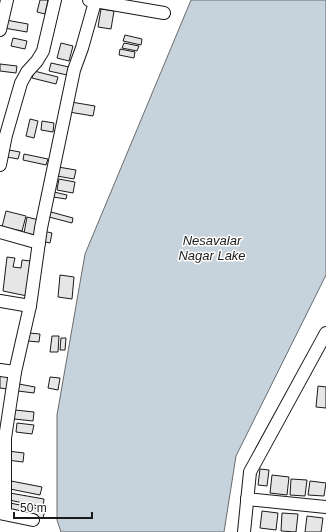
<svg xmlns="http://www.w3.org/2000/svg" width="326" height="532" font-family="Arial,sans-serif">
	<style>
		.water { fill: #c6d2dc; stroke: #6a6a6a }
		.building { fill: #e6e6e6; stroke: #1a1a1a }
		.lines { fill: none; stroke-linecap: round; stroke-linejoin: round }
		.minor-casing { stroke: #1a1a1a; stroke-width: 14 }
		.minor { stroke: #fff; stroke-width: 12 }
		.labels { text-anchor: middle; stroke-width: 3; stroke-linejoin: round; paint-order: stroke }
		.water-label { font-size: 13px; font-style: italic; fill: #1a1a1a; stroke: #fff }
	</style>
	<rect width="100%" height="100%" fill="#fff"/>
	<polygon class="water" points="191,0 326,0 326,275 236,456 224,532 61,532 57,520 57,415 85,254"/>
	<g class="building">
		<polygon points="40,0 48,0 45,14 37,12"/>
		<polygon points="101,9 114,11 111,29 98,27"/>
		<polygon points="6,20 28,24 27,32 4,28"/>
		<polygon points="125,35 142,39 141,45 123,41"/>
		<polygon points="13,38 27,41 25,49 11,46"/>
		<polygon points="61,43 73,46 69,61 57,58"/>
		<polygon points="124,43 139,46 137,51 122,48"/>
		<polygon points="120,49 135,52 134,58 119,55"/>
		<polygon points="51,63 69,67 67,75 49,71"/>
		<polygon points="0,64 17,66 16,73 0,71"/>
		<polygon points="34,71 58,77 56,84 32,78"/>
		<polygon points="71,102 95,106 93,116 69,112"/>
		<polygon points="30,119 38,121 34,138 26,136"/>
		<polygon points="42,121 54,123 53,132 41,130"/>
		<polygon points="9,150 20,152 18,159 7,157"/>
		<polygon points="24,154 48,159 46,165 23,160"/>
		<polygon points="58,167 76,170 74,179 57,176"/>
		<polygon points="59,179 75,182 73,193 57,190"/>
		<polygon points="54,192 67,195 66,199 53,197"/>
		<polygon points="6,211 26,216 22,231 2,227"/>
		<polygon points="51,212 73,218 72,223 49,217"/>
		<polygon points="27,217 39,220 36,235 24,233"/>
		<polygon points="43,231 52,233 50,243 41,241"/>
		<polygon points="7,257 15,258 13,267 21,268 22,260 31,261 27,296 3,291"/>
		<polygon points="60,275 74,277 72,299 58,297"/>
		<polygon points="29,333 40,334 39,342 28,341"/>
		<polygon points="52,336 59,336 58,352 50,352"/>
		<polygon points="61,338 66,338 65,350 60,350"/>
		<polygon points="0,372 10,374 7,389 0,388"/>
		<polygon points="50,377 60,378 58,390 48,388"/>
		<polygon points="19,384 35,387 34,393 18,391"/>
		<polygon points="318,386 326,387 326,408 316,407"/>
		<polygon points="15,410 34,412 33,421 14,419"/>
		<polygon points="17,423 34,425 32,434 16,432"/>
		<polygon points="8,451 24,453 23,462 7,460"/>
		<polygon points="260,469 269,470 267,486 258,485"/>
		<polygon points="272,475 289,477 287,495 270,493"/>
		<polygon points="291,479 307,480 305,496 290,495"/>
		<polygon points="11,481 42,487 40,495 10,489"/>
		<polygon points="310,481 326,483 324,496 308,495"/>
		<polygon points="10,493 44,499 43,507 9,500"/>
		<polygon points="10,503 45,510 43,518 8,511"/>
		<polygon points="262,511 278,513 276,530 260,528"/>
		<polygon points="282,513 298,514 296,532 281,531"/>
		<polygon points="307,516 323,518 321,532 305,532"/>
	</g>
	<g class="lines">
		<defs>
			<g id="minor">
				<polyline points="89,0 164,13"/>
				<polyline points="0,30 7,0"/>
				<polyline points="0,165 6,135 21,83 27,72 37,61 43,51 55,0"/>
				<polyline points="0,232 39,243"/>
				<polyline points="0,301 30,306"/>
				<polyline points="0,370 15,372"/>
				<polyline points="247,499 326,507"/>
				<polyline points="0,513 33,520"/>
				<polyline points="5,513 5,438 15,372 30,306 41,228 74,70 82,48 95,2"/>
				<polyline points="244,532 250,472 326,333"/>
			</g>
		</defs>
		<use href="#minor" class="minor-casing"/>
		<use href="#minor" class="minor"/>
	</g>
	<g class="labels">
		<g class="water-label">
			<text x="212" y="245">Nesavalar<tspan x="212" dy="15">Nagar Lake</tspan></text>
		</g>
	</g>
	<path d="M14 512v6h78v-6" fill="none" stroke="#1a1a1a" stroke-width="2"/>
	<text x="20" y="512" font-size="12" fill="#1a1a1a" stroke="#ffffff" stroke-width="3" paint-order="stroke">50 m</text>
</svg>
